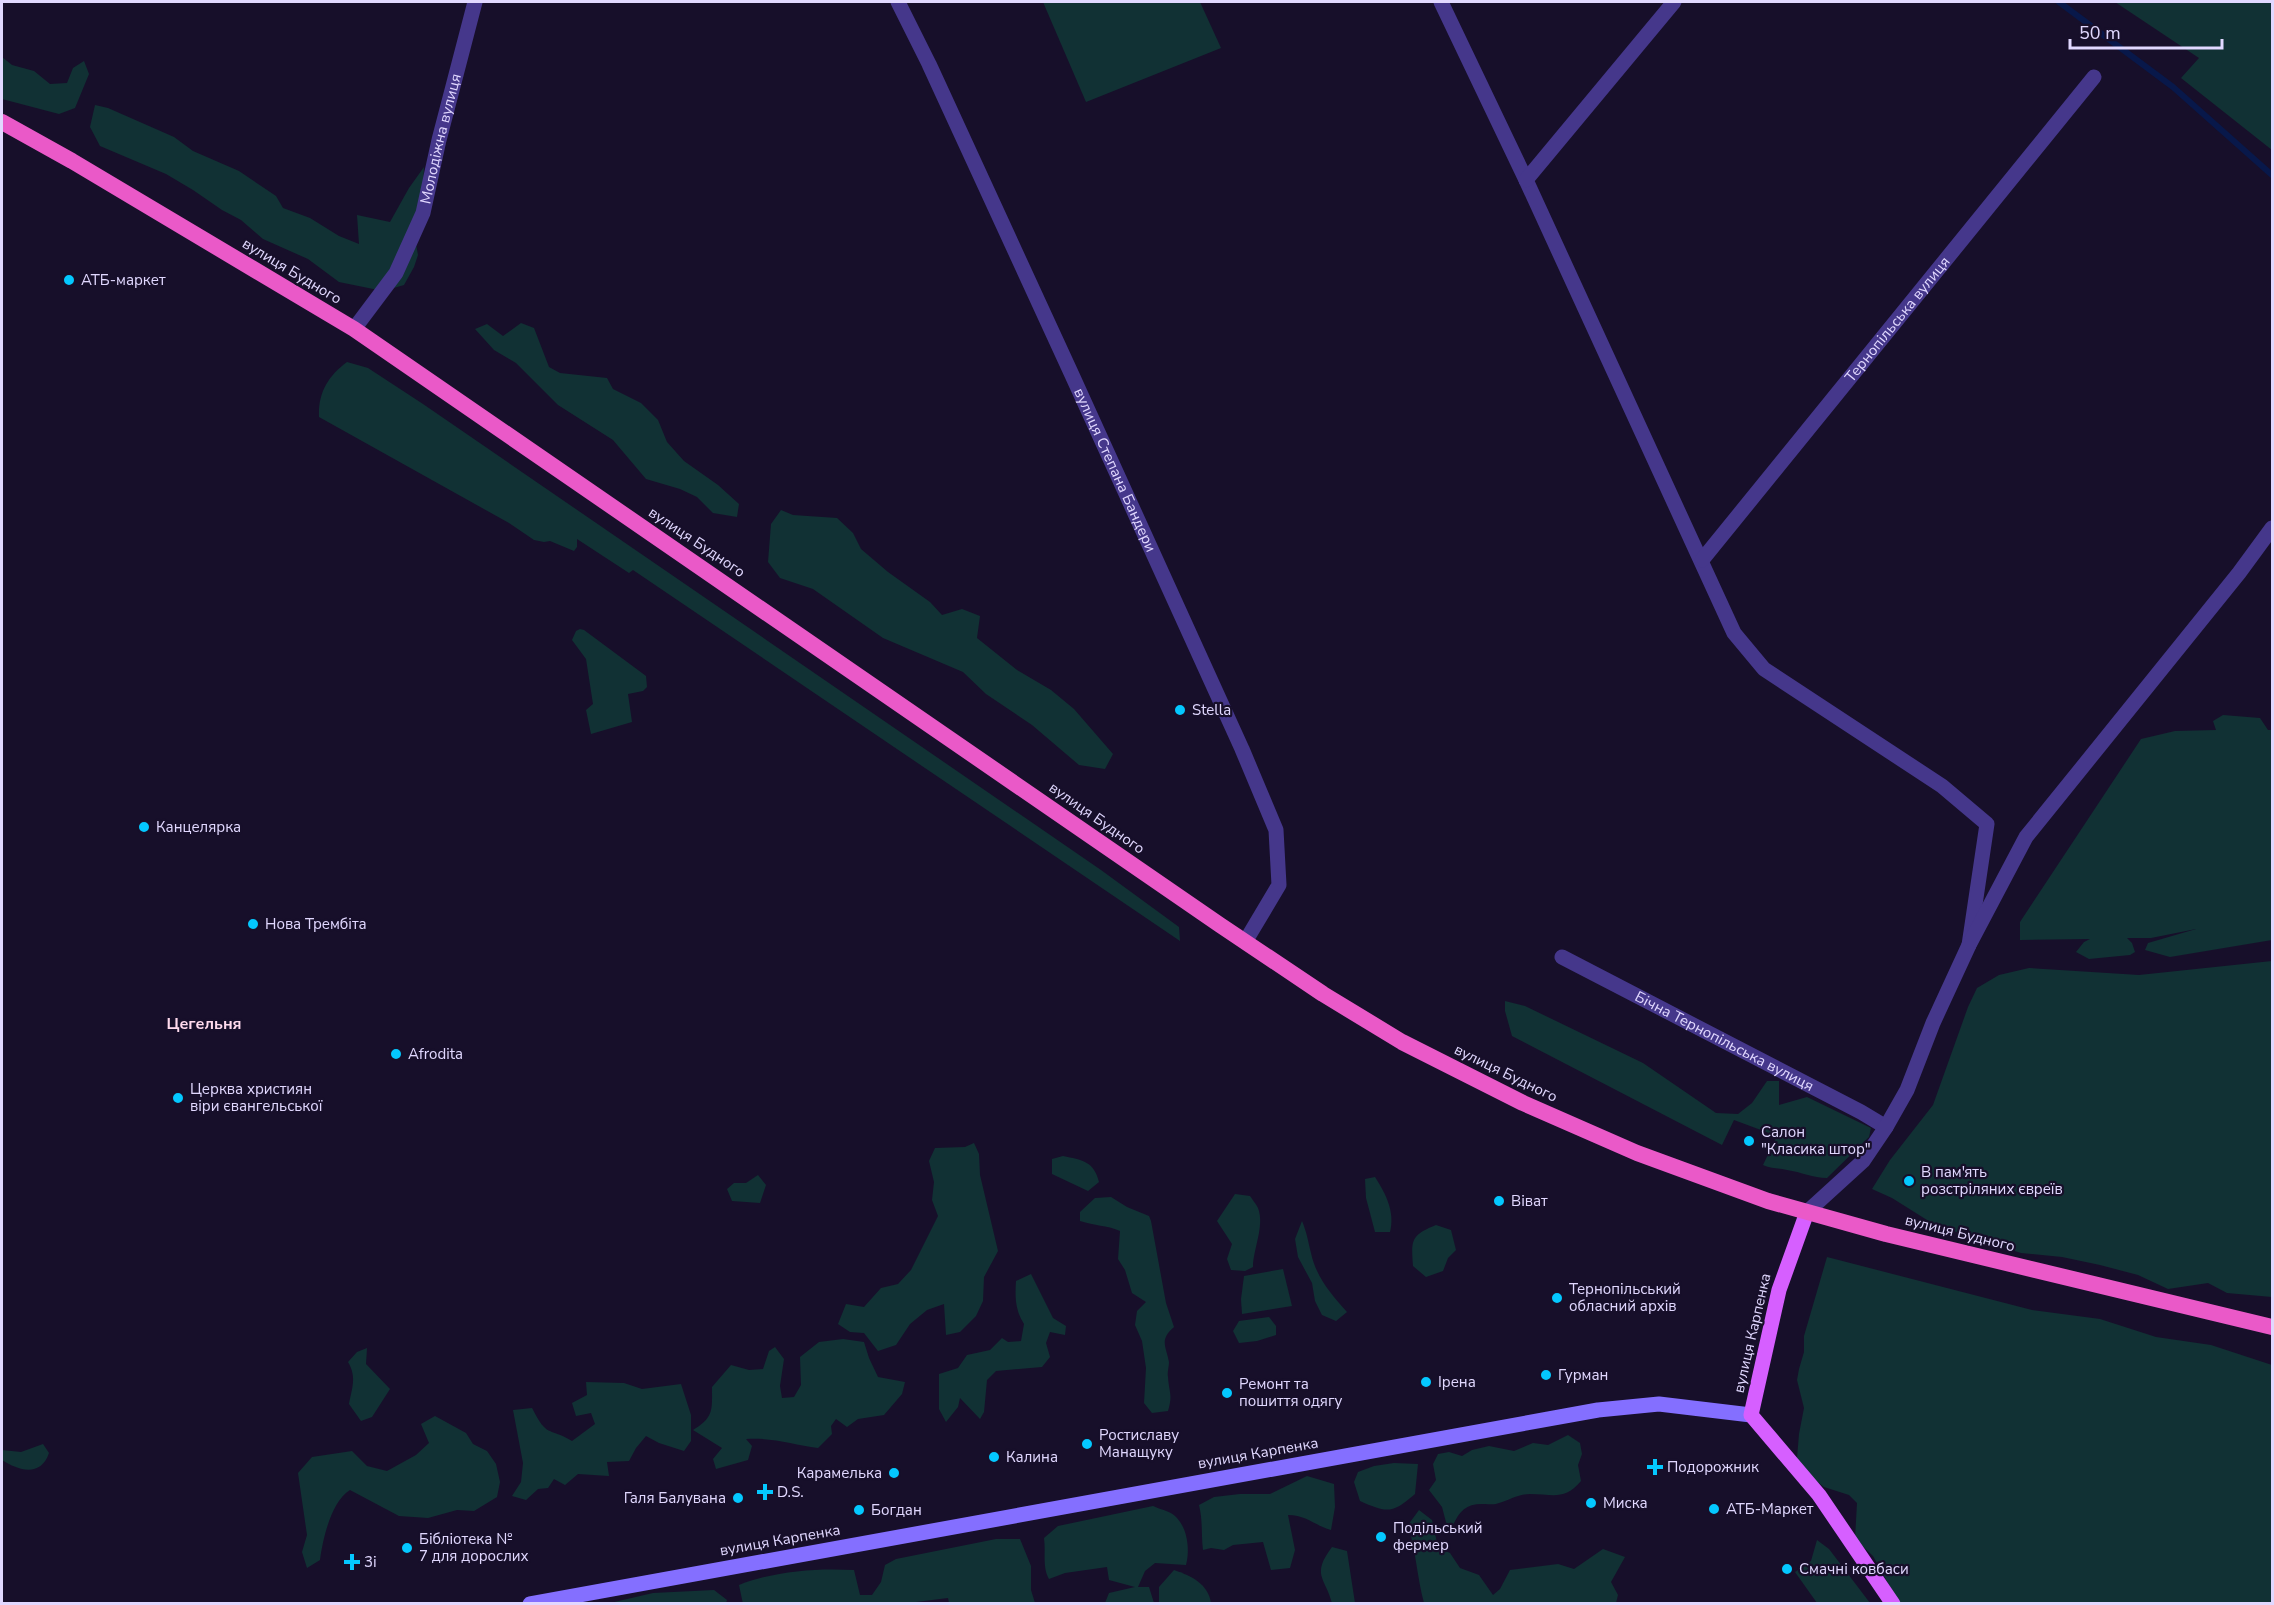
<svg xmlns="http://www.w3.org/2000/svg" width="2274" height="1605" font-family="'Nunito Sans',sans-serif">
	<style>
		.green { fill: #113134 }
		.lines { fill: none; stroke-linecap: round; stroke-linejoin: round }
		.stream { stroke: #08184a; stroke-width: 6 }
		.minor { stroke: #45378b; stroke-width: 15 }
		.secondary { stroke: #846fff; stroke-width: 15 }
		.primary { stroke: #d65fff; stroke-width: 15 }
		.trunk { stroke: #ea59c8; stroke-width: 16 }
		.poi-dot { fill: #04c8ff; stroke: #170f2a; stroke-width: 2 }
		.labels { text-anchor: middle; stroke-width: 4.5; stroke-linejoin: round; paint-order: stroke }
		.street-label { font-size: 15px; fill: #e1d8ff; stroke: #170f2a }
		.poi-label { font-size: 15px; fill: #e1d8ff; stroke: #170f2a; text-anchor: start }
		.neighbourhood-label { font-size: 16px; font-weight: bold; fill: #ffdaed; stroke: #170f2a }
	</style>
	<rect width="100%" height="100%" fill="#170f2a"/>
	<g class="green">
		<polygon points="1043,2 1200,2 1221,48 1086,102"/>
		<polygon points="2115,2 2272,2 2272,150 2181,78 2199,58"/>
		<polygon points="2,57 12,65 34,71 50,84 67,83 73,68 84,61 89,74 75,108 59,114 2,99"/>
		<polygon points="95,105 108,108 174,137 193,151 239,171 276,196 283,208 310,218 339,236 359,244 357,215 390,222 409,188 424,167 423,187 414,233 418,255 414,267 404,285 383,291 339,282 308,259 263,239 241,220 222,210 193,190 166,174 100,146 90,127"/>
		<polygon points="521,323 534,328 549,367 560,373 607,378 613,389 641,403 658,420 667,442 684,461 718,485 739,504 737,517 713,513 697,497 680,489 646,479 613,440 558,405 516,363 494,350 475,329 487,324 503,336"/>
		<path d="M 347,362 L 368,368 L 423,404 L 1101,870 L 1179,927 L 1180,941 L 633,570 L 629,573 L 577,539 L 577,547 L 574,551 L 550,541 L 544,542 L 534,540 L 509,523 L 319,417 C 318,393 328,376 347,362 Z"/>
		<polygon points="781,510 793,515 837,518 853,533 861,549 888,572 930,602 942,615 962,609 980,616 977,638 1017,670 1051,690 1074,709 1113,754 1105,769 1079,765 1032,725 986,694 963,672 883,638 813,589 780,578 768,562 771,524"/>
		<polygon points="580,629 584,630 646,676 647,687 643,691 628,694 632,722 591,734 586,710 593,704 586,659 572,640 576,631"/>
		<polygon points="2223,715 2260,718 2268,730 2272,730 2272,940 2170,957 2145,950 2148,943 2196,929 2151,938 2127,938 2132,943 2135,952 2130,955 2089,959 2076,952 2084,942 2090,939 2020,940 2020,922 2141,739 2175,731 2216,730 2213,721"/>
		<polygon points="2272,961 2272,1297 2227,1293 2208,1283 2168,1289 2138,1275 2100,1265 2062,1257 2021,1253 1935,1225 1892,1198 1872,1189 1890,1160 1933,1105 1968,1007 1977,988 1999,975 2029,968 2139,975"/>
		<path d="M 1505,1001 L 1525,1006 L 1643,1063 L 1716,1113 L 1738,1114 L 1752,1103 L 1767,1081 L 1779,1081 L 1779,1105 L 1807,1097 L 1871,1128 L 1869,1137 L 1827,1178 C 1813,1178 1801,1172 1787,1170 C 1778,1168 1772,1169 1763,1165 L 1777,1136 L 1734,1120 L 1722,1145 L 1512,1036 L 1505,1011 Z"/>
		<polygon points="974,1143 979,1154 980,1175 998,1251 984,1277 983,1301 976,1316 960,1332 946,1335 944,1304 927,1310 910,1324 896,1345 878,1351 864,1333 850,1332 838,1324 846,1304 864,1307 881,1288 898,1284 911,1270 938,1216 932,1200 934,1182 929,1161 935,1148 965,1147"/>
		<path d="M 1063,1156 C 1082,1160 1094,1161 1099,1182 L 1088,1191 L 1052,1174 L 1052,1159 Z"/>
		<polygon points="758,1175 766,1185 760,1203 732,1201 727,1189 734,1183 746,1183"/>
		<path d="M 1375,1177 C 1386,1194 1395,1212 1390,1232 L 1375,1232 L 1366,1198 L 1365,1179 Z"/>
		<path d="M 1235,1194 L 1250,1196 C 1252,1199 1256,1204 1258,1208 C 1265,1226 1253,1249 1253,1267 L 1245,1271 L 1231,1270 L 1227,1259 L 1232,1244 L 1217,1221 Z"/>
		<path d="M 1111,1197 L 1127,1207 L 1149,1216 L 1151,1221 L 1166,1303 L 1174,1327 C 1159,1340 1166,1346 1169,1362 C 1169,1367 1167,1372 1168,1377 C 1169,1393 1173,1394 1168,1411 L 1152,1413 L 1144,1403 L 1146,1368 L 1142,1341 L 1135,1325 L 1137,1311 L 1146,1302 L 1132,1293 L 1125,1270 L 1118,1259 L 1120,1231 C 1106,1225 1095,1226 1080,1221 L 1080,1212 L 1095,1198 Z"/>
		<path d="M 1302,1221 C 1307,1233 1308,1241 1311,1253 C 1316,1277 1331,1294 1347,1312 L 1336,1321 L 1322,1315 L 1315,1301 L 1312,1283 L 1298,1257 L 1295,1239 Z"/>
		<path d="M 1436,1225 L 1451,1230 L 1456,1250 L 1448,1258 L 1443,1271 L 1426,1277 L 1413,1266 C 1411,1240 1411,1235 1436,1225 Z"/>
		<polygon points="1827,1257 2032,1310 2100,1319 2156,1337 2211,1345 2272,1365 2272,1603 1899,1603 1873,1556 1855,1539 1857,1503 1849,1495 1824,1487 1811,1477 1797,1458 1799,1434 1804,1408 1797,1380 1799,1369 1804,1352 1804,1336"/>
		<polygon points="1283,1269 1292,1306 1242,1314 1241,1299 1244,1276"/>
		<path d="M 1031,1274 L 1053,1318 L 1066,1326 L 1065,1335 L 1050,1332 L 1046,1343 L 1050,1357 L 1042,1367 L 996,1371 L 987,1380 L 984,1412 L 980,1419 L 960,1398 L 958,1407 L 946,1422 L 939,1409 L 939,1374 L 958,1368 L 967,1355 L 990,1350 L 1002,1338 L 1008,1342 L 1021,1341 L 1024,1324 C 1015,1310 1015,1297 1016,1281 Z"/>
		<polygon points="1269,1317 1276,1326 1276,1335 1257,1341 1239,1343 1233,1331 1239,1321"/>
		<path d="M 843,1339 L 864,1342 L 869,1358 L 878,1377 L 905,1382 L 902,1394 L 884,1415 L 858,1419 L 847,1427 L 836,1419 L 831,1426 L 832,1434 L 818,1448 C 794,1445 771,1437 746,1439 L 752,1446 L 748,1460 L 716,1469 L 713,1459 L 722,1448 L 693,1430 C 714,1417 712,1410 712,1387 L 731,1365 L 749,1370 L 763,1369 L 769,1351 L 775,1347 L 784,1359 L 780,1386 L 782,1398 L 794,1397 L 801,1385 L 800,1357 L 819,1342 Z"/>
		<path d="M 367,1348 L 366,1364 L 390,1389 L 372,1417 L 361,1421 L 349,1404 C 352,1388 357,1377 348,1362 L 357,1352 Z"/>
		<path d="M 586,1382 L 624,1383 L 642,1389 L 681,1384 L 691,1415 L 691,1441 L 684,1451 L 659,1443 L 646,1436 L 636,1448 L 629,1461 L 607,1462 L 609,1476 L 578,1474 L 565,1485 L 554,1479 L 548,1488 L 538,1489 L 526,1500 L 512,1496 L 521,1482 L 523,1463 L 513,1410 L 532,1408 C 548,1439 547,1426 572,1441 L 595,1424 L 591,1413 L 576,1416 L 572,1403 L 587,1395 Z"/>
		<path d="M 435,1416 L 466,1433 L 473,1444 L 487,1451 L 496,1464 L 500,1482 L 497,1497 L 474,1511 L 457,1510 L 428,1518 L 399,1516 L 350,1490 C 331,1502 323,1538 320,1560 L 307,1568 L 302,1552 L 307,1535 L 298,1473 L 312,1457 L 352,1451 L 367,1466 L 387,1471 L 416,1455 L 429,1443 L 421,1424 Z"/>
		<path d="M 1568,1435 L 1580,1443 L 1582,1454 L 1578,1465 L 1581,1481 C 1564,1501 1553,1494 1530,1494 C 1519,1494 1509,1500 1499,1503 C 1495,1505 1489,1504 1485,1504 C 1467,1503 1460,1510 1453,1525 L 1447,1526 L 1442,1507 L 1429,1490 L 1436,1480 L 1433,1464 L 1438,1454 L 1449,1452 L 1462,1456 L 1472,1450 L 1489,1446 L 1514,1451 L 1533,1443 L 1548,1445 Z"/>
		<path d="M 43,1444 L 49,1453 C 41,1477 19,1471 2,1460 L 2,1450 L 21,1452 Z"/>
		<path d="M 1394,1463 L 1418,1464 L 1415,1494 C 1392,1514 1387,1513 1360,1501 L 1354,1482 L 1358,1472 L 1374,1466 Z"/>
		<path d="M 1307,1476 L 1334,1484 L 1335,1507 L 1331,1530 C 1314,1525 1306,1515 1288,1515 L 1295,1550 L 1290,1568 L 1271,1570 L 1263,1542 L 1233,1545 L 1224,1550 L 1211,1548 L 1203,1550 C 1201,1534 1203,1521 1199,1505 L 1214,1497 L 1240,1494 L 1270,1494 Z"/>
		<path d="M 1153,1506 C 1159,1509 1170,1511 1175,1516 C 1188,1528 1190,1550 1186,1565 L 1155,1563 L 1145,1571 L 1138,1587 L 1149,1587 L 1154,1603 L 1105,1603 L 1109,1593 L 1135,1587 L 1109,1580 L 1107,1567 L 1065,1573 L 1049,1579 C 1042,1567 1046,1552 1044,1538 L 1058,1526 Z"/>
		<path d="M 1419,1510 L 1432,1520 L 1438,1547 L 1450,1553 L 1460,1568 L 1479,1575 L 1493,1595 L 1500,1589 L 1510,1570 L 1558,1564 L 1574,1569 L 1603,1549 L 1625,1557 L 1611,1582 L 1618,1595 L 1616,1603 L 1424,1603 C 1417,1577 1416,1551 1408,1525 Z"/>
		<path d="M 996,1539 L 1020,1539 L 1031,1566 L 1031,1590 L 1035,1603 L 949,1603 L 948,1598 L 900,1604 L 743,1604 L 739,1585 C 775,1571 815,1568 854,1570 L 860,1595 L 872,1595 L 881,1582 L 885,1565 L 896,1559 Z"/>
		<polygon points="1817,1540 1829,1549 1870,1603 1817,1603 1795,1572 1811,1561"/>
		<path d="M 1332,1547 L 1347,1551 L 1355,1603 L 1332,1603 C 1325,1577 1311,1575 1332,1547 Z"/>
		<path d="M 1174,1570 C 1192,1576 1208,1584 1211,1603 L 1159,1603 L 1159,1587 Z"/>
		<polygon points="714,1590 727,1600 726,1603 610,1603 653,1593"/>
	</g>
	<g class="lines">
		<polyline class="stream" points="2059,2 2173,87 2272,175"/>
		<g class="minor">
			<path id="s1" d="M 898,2 L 929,64 L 1072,375 L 1242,749 L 1276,830 L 1279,885 L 1245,942"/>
			<polyline points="1441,2 1526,180 1734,633 1764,669 1942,786 1987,824 1969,945"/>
			<polyline points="1526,180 1674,2"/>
			<path id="s2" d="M 354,329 L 396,273 L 423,213 L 439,140 L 475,2"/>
			<path id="s3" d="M 1702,560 L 2094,77"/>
			<path id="s4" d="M 1562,957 L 1861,1112 L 1886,1127"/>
			<polyline points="1807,1212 1863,1161 1886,1127 1907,1090 1933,1023 1969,945 2026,837 2239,573 2272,528"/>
		</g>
		<polyline class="secondary" points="530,1604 1598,1410 1659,1404 1751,1415"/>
		<polyline class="primary" points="1807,1212 1779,1290 1751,1415 1819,1495 1893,1604"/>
		<polyline class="trunk" points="2,122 72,161 354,329 1220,925 1323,994 1402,1042 1523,1103 1637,1153 1768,1201 1886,1234 2272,1327"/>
	</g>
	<g class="poi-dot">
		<circle cx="69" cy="280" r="6"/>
		<circle cx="1180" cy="710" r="6"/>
		<circle cx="144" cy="827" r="6"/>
		<circle cx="253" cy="924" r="6"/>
		<circle cx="396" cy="1054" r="6"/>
		<circle cx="178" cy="1098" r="6"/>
		<circle cx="1749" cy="1141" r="6"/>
		<circle cx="1909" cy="1181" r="6"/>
		<circle cx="1499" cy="1201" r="6"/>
		<circle cx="1557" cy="1298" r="6"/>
		<circle cx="1546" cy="1375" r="6"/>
		<circle cx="1426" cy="1382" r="6"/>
		<circle cx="1227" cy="1393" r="6"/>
		<circle cx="1087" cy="1444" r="6"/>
		<circle cx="994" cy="1457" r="6"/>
		<path d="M1652 1458h6v6h6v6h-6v6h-6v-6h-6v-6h6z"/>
		<circle cx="894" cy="1473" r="6"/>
		<path d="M762 1483h6v6h6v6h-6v6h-6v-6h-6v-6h6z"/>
		<circle cx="738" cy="1498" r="6"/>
		<circle cx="1591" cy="1503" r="6"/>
		<circle cx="1714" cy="1509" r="6"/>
		<circle cx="859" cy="1510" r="6"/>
		<circle cx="1381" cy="1537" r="6"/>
		<circle cx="407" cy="1548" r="6"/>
		<path d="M349 1553h6v6h6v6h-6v6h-6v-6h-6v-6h6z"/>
		<circle cx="1787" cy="1569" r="6"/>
	</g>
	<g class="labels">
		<g class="street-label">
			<text dy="5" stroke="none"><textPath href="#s2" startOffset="212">Молодіжна вулиця</textPath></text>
			<text transform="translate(292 271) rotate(31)" y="5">вулиця Будного</text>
			<text dy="5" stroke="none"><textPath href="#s3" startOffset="310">Тернопільська вулиця</textPath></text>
			<text dy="5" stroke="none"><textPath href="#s1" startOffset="516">вулиця Степана Бандери</textPath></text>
			<text transform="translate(697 542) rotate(34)" y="5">вулиця Будного</text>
			<text transform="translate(1097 818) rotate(35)" y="5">вулиця Будного</text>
			<text dy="5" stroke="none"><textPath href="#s4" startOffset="183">Бічна Тернопільська вулиця</textPath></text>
			<text transform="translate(1506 1073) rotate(26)" y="5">вулиця Будного</text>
			<text transform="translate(1960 1233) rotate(14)" y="5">вулиця Будного</text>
			<text transform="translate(1752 1333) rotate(-77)" y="5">вулиця Карпенка</text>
			<text transform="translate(1258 1453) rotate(-10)" y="5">вулиця Карпенка</text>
			<text transform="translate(780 1540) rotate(-10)" y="5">вулиця Карпенка</text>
		</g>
		<g class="poi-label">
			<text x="81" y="285">АТБ-маркет</text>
			<text x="1192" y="715">Stella</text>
			<text x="156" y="832">Канцелярка</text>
			<text x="265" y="929">Нова Трембіта</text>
			<text x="408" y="1059">Afrodita</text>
			<text x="190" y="1094">Церква християн<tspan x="190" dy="17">віри євангельської</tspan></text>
			<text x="1761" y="1137">Салон<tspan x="1761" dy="17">"Класика штор"</tspan></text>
			<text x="1921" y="1177">В пам'ять<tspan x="1921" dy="17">розстріляних євреїв</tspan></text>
			<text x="1511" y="1206">Віват</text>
			<text x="1569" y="1294">Тернопільський<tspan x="1569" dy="17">обласний архів</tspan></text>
			<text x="1558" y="1380">Гурман</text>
			<text x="1438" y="1387">Ірена</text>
			<text x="1239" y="1389">Ремонт та<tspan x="1239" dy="17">пошиття одягу</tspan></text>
			<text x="1099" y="1440">Ростиславу<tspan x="1099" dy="17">Манащуку</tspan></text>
			<text x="1006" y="1462">Калина</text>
			<text x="1667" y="1472">Подорожник</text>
			<text x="882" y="1478" text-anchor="end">Карамелька</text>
			<text x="777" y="1497">D.S.</text>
			<text x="726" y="1503" text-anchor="end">Галя Балувана</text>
			<text x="1603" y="1508">Миска</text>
			<text x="1726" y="1514">АТБ-Маркет</text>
			<text x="871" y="1515">Богдан</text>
			<text x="1393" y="1533">Подільський<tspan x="1393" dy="17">фермер</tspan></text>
			<text x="419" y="1544">Бібліотека №<tspan x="419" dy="17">7 для дорослих</tspan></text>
			<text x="364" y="1567">3і</text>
			<text x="1799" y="1574">Смачні ковбаси</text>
		</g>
		<g class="neighbourhood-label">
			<text x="204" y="1029">Цегельня</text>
		</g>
	</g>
	<rect width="2274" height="1605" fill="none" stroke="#e1d8ff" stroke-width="6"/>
	<path d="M2070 39v9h152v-9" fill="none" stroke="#e1d8ff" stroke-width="3"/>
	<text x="2079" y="39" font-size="18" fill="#e1d8ff" stroke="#170f2a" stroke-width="4.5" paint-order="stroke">50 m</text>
</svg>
